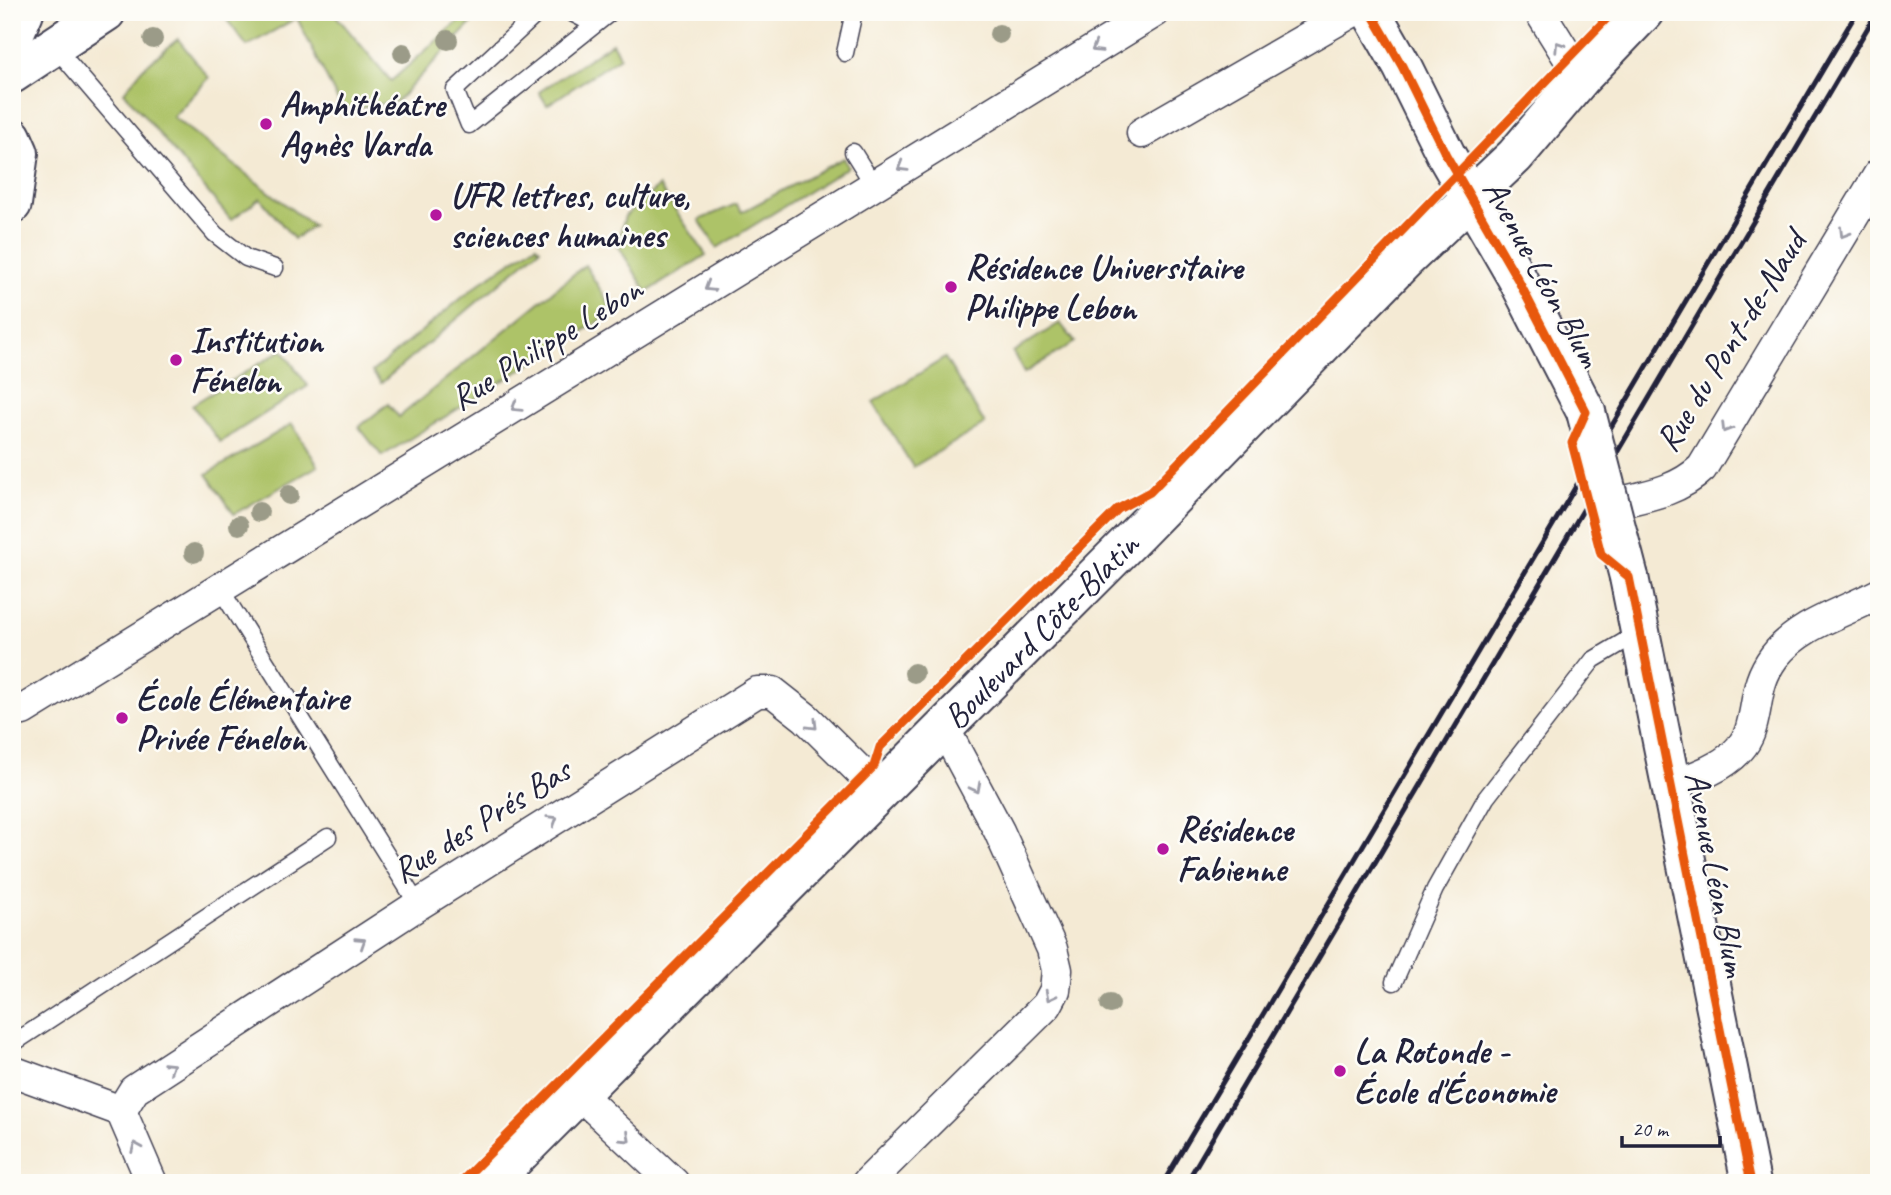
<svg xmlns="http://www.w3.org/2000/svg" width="1891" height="1195" font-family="Caveat,sans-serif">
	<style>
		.green { fill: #adc367; stroke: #687251; stroke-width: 2 }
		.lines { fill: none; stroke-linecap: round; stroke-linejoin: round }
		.lane-casing { stroke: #424052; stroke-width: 19 }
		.street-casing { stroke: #424052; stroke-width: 33 }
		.secondary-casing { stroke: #424052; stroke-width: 42 }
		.primary-casing { stroke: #424052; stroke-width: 42 }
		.lane { stroke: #fff; stroke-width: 16 }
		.street { stroke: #fff; stroke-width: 30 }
		.secondary { stroke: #fff; stroke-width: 38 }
		.primary { stroke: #fff; stroke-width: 38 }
		.rail { stroke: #22223b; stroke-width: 5 }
		.secondary-bridge-casing { stroke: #424052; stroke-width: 42; stroke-linecap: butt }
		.secondary-bridge { stroke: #fff; stroke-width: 38 }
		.cycleway-casing { stroke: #fdfcf7; stroke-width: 13 }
		.cycleway { stroke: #e8590c; stroke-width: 9 }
		.tree { fill: #9b9b88 }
		.oneway { stroke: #9c9ca7 }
		.poi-dot { fill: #b5179e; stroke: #fdfcf7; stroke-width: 2.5 }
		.labels { text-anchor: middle; stroke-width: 5; stroke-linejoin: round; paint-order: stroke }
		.poi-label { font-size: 35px; font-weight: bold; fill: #22223b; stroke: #fdfcf7; text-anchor: start }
		.street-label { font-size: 35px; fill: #22223b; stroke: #fdfcf7 }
	</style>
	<rect width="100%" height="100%" fill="#fdfcf7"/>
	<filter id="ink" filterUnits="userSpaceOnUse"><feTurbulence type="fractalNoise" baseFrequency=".0143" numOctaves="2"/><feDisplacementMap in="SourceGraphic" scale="14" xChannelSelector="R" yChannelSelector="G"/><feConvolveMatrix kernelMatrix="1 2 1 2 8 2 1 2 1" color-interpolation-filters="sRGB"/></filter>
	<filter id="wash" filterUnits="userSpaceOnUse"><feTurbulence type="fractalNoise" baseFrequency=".00686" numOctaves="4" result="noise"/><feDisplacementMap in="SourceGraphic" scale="28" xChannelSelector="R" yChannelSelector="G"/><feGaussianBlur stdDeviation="1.57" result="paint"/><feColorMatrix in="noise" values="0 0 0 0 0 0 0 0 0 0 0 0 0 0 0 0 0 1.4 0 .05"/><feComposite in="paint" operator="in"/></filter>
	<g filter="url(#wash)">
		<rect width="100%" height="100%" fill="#f4ead4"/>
		<g class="green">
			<polygon points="221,12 333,12 391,81 469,12 482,12 397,101 343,111 297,18 247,46"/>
			<polygon points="178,39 209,78 173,117 313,226 294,239 260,198 231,220 124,92 143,68"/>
			<polygon points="612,43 620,57 547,105 539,92"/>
			<polygon points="843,158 848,167 717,248 699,220 736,204 742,212"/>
			<polygon points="659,186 706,255 647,292 617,244 625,216"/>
			<polygon points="536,245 540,249 381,383 372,372 481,282"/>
			<polygon points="585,265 614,312 382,456 359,427 388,404 399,417"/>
			<polygon points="1060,323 1075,342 1024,373 1013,352"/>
			<polygon points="282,350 308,386 220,442 192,405"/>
			<polygon points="945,358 985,424 913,467 873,402"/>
			<polygon points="292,424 318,466 234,514 207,474"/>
		</g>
	</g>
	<g filter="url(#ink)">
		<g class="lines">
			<defs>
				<g id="lane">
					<polyline points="539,12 455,90 469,125 611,12"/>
					<polyline points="570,12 593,24"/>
					<polyline points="55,47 215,234 246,258 275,268"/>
					<polyline points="845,53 854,12"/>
					<polyline points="853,152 873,184"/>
					<polyline points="221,590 418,905"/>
					<polyline points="1394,982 1435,889 1486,798 1593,660 1640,632"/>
					<polyline points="12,1044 328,837"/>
				</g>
				<g id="street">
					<polyline points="1540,12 1581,78"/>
					<polyline points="1142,133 1352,12"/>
					<path d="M 1612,504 C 1645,496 1677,492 1702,468 L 1879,174"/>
					<polyline points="12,712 23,710 1155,12"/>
					<path d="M 1671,784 C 1700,777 1742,761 1751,728 C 1759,701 1755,683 1774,657 C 1799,624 1843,613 1879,594"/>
					<polyline points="12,1071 121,1111 152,1183"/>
					<polyline points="578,1093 674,1183"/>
					<polyline points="121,1111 134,1090 418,905 757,692 773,692 806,718 880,791"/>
					<polyline points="867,1183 1047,1005 1055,990 1057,970 1052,949 999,831 944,728"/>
				</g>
				<g id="secondary">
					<polyline points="1371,12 1402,66 1446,155 1517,278 1586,412"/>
					<polyline points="12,39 24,12"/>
					<polyline points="12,74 106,12"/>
					<polyline points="12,137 19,153 12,204"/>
					<polyline points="1629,577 1751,1183"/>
				</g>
				<g id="primary">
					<path id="s1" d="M 490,1183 L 1139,532 L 1404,261 L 1515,156 L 1581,78 L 1644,12"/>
				</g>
			</defs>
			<use href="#lane" class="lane-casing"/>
			<use href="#street" class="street-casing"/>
			<use href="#secondary" class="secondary-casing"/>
			<use href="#primary" class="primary-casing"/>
			<use href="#lane" class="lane"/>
			<use href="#street" class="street"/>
			<use href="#secondary" class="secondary"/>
			<use href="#primary" class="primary"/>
			<g class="rail">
				<polyline points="1163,1183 1857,12"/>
				<polyline points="1186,1183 1877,12"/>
			</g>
			<defs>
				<polyline id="secondary-bridge" points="1586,412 1629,577"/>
			</defs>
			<use href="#secondary-bridge" class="secondary-bridge-casing"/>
			<use href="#secondary-bridge" class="secondary-bridge"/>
			<defs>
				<g id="cycleway">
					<polyline points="1371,12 1402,66 1446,155 1517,278 1586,412 1572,443 1601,554 1629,577 1751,1183"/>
					<polyline points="460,1183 874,766 880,747 1118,509 1150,492 1613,12"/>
				</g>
			</defs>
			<use href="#cycleway" class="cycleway-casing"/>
			<use href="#cycleway" class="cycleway"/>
		</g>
		<g class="tree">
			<circle cx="999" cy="34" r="10"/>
			<circle cx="153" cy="39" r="10"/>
			<circle cx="448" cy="40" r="10"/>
			<circle cx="403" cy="53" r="10"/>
			<circle cx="289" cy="495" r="10"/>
			<circle cx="259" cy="512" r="10"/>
			<circle cx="239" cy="525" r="10"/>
			<circle cx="194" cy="553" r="10"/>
			<circle cx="914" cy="673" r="10"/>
			<circle cx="1110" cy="1004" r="10"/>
		</g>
		<defs><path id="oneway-chevron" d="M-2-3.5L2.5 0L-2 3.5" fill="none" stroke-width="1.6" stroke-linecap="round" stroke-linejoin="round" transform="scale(1.75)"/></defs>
		<g class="oneway">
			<use href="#oneway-chevron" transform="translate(1559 46) rotate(-123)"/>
			<use href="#oneway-chevron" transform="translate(1096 48) rotate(149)"/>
			<use href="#oneway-chevron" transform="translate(902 167) rotate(149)"/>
			<use href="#oneway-chevron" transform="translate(1844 233) rotate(121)"/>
			<use href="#oneway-chevron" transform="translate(709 287) rotate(148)"/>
			<use href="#oneway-chevron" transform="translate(516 407) rotate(148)"/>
			<use href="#oneway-chevron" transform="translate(1726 428) rotate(121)"/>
			<use href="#oneway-chevron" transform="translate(813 725) rotate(45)"/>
			<use href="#oneway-chevron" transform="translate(976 788) rotate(62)"/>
			<use href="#oneway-chevron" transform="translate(553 820) rotate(-32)"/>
			<use href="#oneway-chevron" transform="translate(361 942) rotate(-33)"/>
			<use href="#oneway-chevron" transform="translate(1050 996) rotate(117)"/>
			<use href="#oneway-chevron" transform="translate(170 1067) rotate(-33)"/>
			<use href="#oneway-chevron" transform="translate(626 1138) rotate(43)"/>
			<use href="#oneway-chevron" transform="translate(136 1147) rotate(-113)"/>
		</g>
	</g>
	<g class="poi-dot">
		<circle cx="266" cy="124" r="7"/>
		<circle cx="436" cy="215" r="7"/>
		<circle cx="951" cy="287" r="7"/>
		<circle cx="176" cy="360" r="7"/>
		<circle cx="122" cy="718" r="7"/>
		<circle cx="1163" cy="849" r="7"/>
		<circle cx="1340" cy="1071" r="7"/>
	</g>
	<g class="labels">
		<g class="poi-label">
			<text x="280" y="116">Amphithéatre<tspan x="280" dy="40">Agnès Varda</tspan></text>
			<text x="450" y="207">UFR lettres, culture,<tspan x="450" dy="40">sciences humaines</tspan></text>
			<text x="965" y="279">Résidence Universitaire<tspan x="965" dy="40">Philippe Lebon</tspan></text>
			<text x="190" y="352">Institution<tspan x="190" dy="40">Fénelon</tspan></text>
			<text x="136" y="710">École Élémentaire<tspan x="136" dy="40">Privée Fénelon</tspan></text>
			<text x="1177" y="841">Résidence<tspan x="1177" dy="40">Fabienne</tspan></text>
			<text x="1354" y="1063">La Rotonde -<tspan x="1354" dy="40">École d'Économie</tspan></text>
		</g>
		<g class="street-label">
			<text transform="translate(1543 273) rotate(61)" y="12">Avenue Léon Blum</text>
			<text transform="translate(1730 341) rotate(-58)" y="12">Rue du Pont-de-Naud</text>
			<text transform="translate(546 343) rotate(-32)" y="12">Rue Philippe Lebon</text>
			<text dy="12" stroke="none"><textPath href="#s1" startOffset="780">Boulevard Côte-Blatin</textPath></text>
			<text transform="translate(481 820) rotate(-32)" y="12">Rue des Prés Bas</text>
			<text transform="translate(1717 874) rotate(79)" y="12">Avenue Léon Blum</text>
		</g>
	</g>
	<rect width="1891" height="1195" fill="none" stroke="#fdfcf7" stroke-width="42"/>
	<path d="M1622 1136v10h98v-10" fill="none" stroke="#22223b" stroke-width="3.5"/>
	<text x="1632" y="1136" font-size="21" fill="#22223b" stroke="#fdfcf7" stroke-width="5" paint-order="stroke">20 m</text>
</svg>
